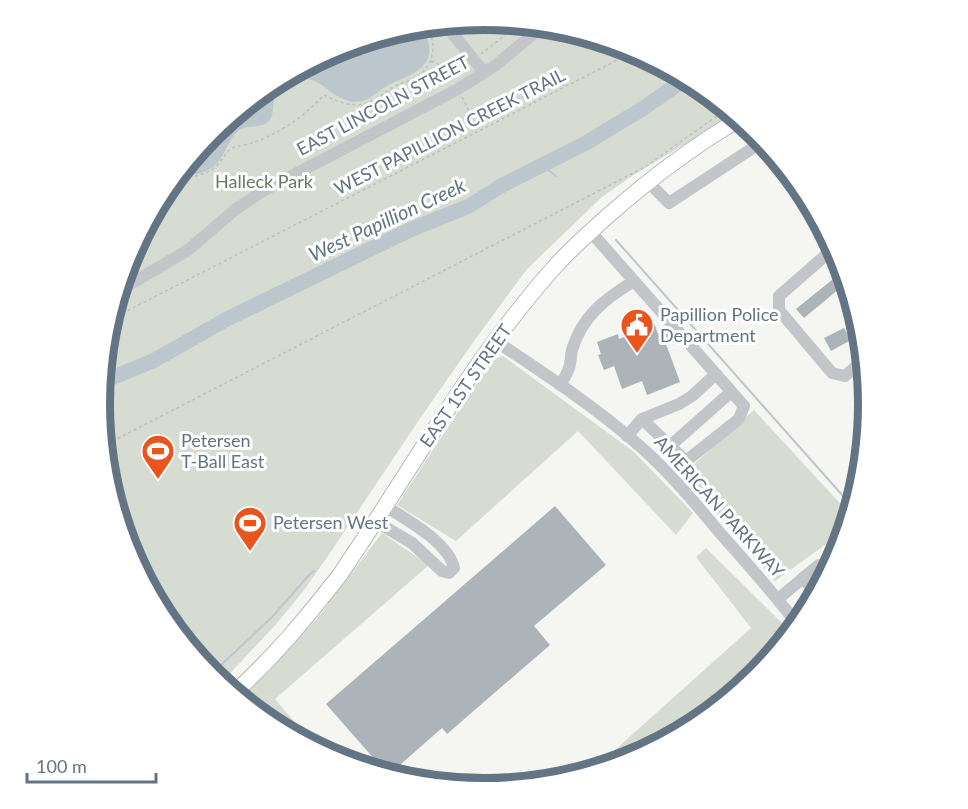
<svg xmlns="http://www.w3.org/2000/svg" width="968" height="809" font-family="Lato,sans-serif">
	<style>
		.green { fill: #d6dcd2 }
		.water { fill: #bbc7cc }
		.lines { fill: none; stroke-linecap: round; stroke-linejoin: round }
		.stream { stroke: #bbc7cc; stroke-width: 2 }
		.river { stroke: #bbc7cc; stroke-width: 15 }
		.building { fill: #acb3b9 }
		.major-casing { stroke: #b5b9bd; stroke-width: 17 }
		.path { stroke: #bcbec0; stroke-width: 1.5; stroke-dasharray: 3 3; stroke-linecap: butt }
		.minor { stroke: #c2c6c9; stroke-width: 12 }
		.major { stroke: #fff; stroke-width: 15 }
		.labels { text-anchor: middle; stroke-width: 6; stroke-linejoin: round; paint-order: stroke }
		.street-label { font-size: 18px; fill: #637484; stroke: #fff }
		.park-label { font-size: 18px; fill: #667a62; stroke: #fff }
		.poi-label { font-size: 18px; fill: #637484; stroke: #fff; text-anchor: start }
		.water-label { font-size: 20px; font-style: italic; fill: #5f7781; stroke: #fff }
		.rim { fill: none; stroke: #637484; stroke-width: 8 }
	</style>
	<rect width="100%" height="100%" fill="#f5f5f1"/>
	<g class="green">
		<polygon points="484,20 632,49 732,116 635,174 602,197 527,269 474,341 421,417 328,556 304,590 278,622 221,683 212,676 128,552 99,404 128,257 212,132 337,49"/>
		<polygon points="503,356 634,452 693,513 676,535 578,431 456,541 397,505 492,360"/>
		<polygon points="754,410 848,512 844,531 775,581 683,474"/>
		<polygon points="382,533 429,565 275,699 316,747 241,696 266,674 319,616"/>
		<polygon points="706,548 788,629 756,677 631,760 596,767 751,628 696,557"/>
	</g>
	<g class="water">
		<path d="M 424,31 C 442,68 411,73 387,86 C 374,93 366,105 349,101 C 326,95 319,72 291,80 L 337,49 Z"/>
		<path d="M 278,88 C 271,97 276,116 268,122 C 261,128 249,125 241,129 C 231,135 228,146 223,155 C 215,169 200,177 184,174 L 212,132 Z"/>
	</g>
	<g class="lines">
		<g class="stream">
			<polyline points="543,166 556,176"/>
			<polyline points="616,240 843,496"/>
			<polyline points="221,665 273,616 309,575 314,571"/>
		</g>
		<polyline class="river" points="104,381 153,361 227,319 344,262 410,230 469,206 501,186 586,143 642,109 681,82"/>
	</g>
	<g class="building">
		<polygon points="838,275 845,284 804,318 796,309"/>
		<polygon points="653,320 658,334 667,331 668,332 672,342 666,344 680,382 647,395 642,381 622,389 614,366 604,370 598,355 601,354 597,342 618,334 619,339 637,332 635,327"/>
		<polygon points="844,328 851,340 831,351 824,338"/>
		<polygon points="555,506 606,565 534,626 550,645 447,734 442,728 393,771 383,769 326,704"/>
	</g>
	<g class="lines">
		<defs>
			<path id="major" d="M 235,692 C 274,657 307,617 339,576 C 409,474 469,364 551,271 C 569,250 590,232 610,214 C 650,179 692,147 738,120"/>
		</defs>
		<use href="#major" class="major-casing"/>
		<g class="path">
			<polyline points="481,54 513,29 516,26"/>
			<polyline points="431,61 446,68 453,80"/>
			<polyline points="449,72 464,66"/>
			<polyline points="462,97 469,111 474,114 546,89 567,84"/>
			<path d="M 183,176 C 197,178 211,173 220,162 C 224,157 227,151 232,148 C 239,145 248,145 255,142 C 282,132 304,116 324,95 C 336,101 350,107 364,104 C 377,101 385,91 397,85 C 403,82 412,81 418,76 C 433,66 437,46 429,31"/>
			<polyline points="117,316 635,51"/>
			<polyline points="107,444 645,167 724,111"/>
		</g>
		<g class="minor">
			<polyline points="447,27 484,72"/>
			<polyline points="648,182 669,203 762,142"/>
			<polyline points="590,231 744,406 739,419 686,461 642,419 627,436"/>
			<polyline points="834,248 779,296 779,310 832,373 845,376 861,362"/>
			<polyline points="122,289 188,250 236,209 261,192 458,89 496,65 538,30"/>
			<path d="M 494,340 C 545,374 597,408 642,448 C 671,474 696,504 720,533 C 745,561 771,590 794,620"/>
			<path d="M 560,385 C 564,379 569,371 570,364 C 571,359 571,354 572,350 C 582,316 605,299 634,281"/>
			<polyline points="642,419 679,404 692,396 716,374"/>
			<polyline points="670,446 731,392"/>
			<path d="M 375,521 L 412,543 L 442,571 L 449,573 L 454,568 C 449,543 406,519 385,506"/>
			<polyline points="802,579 819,565 824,568 826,572"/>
			<polyline points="778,599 802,579 811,586 813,591"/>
		</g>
		<use href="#major" class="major"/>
	</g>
	<defs>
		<symbol id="civic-pin" viewBox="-11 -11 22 30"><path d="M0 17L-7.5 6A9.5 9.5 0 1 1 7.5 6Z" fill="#ea541d" stroke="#fff"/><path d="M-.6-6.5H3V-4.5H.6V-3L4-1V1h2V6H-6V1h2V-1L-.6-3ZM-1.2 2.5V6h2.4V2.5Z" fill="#fff"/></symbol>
		<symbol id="stadium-pin" viewBox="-11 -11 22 30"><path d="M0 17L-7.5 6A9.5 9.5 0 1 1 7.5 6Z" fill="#ea541d" stroke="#fff"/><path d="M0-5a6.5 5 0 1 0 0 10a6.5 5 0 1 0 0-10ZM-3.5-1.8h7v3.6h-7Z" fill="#fff"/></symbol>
	</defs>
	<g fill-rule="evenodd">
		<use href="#civic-pin" x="618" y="306" width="38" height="52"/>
		<use href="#stadium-pin" x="139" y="432" width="38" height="52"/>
		<use href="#stadium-pin" x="231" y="504" width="38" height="52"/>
	</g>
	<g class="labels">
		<g class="street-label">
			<text transform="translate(383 106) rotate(-28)" y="6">EAST LINCOLN STREET</text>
			<text transform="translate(450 132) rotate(-27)" y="6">WEST PAPILLION CREEK TRAIL</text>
			<text transform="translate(466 386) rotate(-55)" y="6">EAST 1ST STREET</text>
			<text transform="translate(719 507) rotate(48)" y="6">AMERICAN PARKWAY</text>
		</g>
		<g class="park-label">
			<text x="264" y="188">Halleck Park</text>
		</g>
		<g class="poi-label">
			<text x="660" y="321">Papillion Police<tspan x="660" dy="21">Department</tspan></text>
			<text x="181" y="447">Petersen<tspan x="181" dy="21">T-Ball East</tspan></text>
			<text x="273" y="529">Petersen West</text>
		</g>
		<g class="water-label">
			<text transform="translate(387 220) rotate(-25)" y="7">West Papillion Creek</text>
		</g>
	</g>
	<path d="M0 0H968V809H0ZM110 404a374 374 0 1 1 748 0a374 374 0 1 1-748 0Z" fill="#fff" fill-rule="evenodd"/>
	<path class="rim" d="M110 404a374 374 0 1 1 748 0a374 374 0 1 1-748 0Z"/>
	<path d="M27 773v9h129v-9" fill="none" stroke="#637484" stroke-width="3"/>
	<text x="36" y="773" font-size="18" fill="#637484" stroke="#ffffff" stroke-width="4.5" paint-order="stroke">100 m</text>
</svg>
